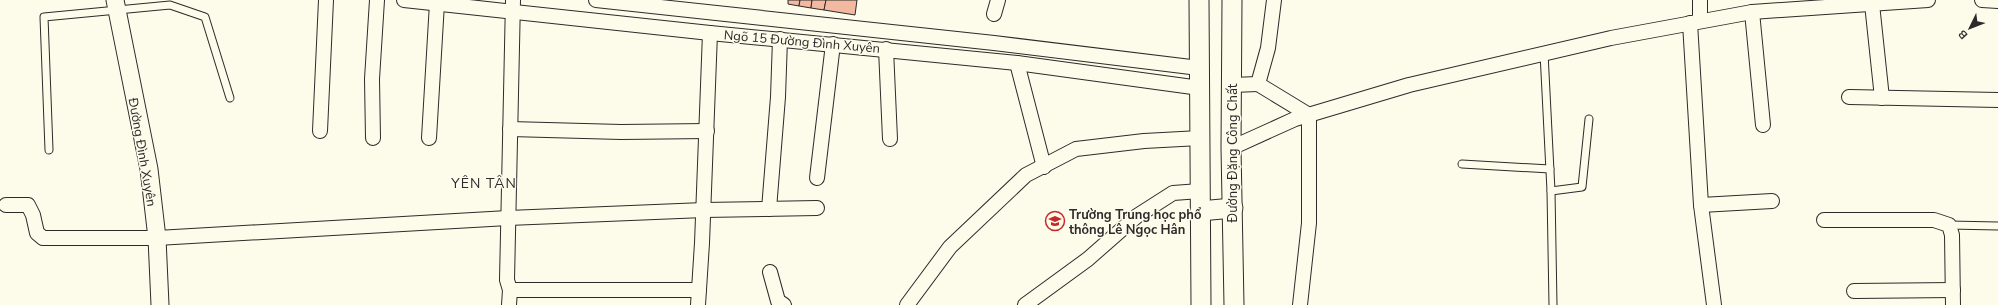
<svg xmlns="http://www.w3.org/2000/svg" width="1998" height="305" font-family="'Nunito Sans',sans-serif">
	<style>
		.building { fill: #f2b8a0; stroke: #2b2b2b }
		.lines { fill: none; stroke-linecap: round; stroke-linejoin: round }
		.service-casing { stroke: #2b2b2b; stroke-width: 9 }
		.minor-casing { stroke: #2b2b2b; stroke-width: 16 }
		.tertiary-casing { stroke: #2b2b2b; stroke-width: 19 }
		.secondary-casing { stroke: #2b2b2b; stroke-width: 21 }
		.service { stroke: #fdfbea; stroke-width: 7 }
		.minor { stroke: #fdfbea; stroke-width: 14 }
		.tertiary { stroke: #fdfbea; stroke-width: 17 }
		.secondary { stroke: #fdfbea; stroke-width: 19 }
		.labels { text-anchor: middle; stroke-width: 3; stroke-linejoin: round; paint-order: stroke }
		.street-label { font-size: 13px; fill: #2b2b2b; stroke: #fdfbea }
		.poi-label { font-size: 13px; font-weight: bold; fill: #2b2b2b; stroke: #fdfbea; text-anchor: start }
		.neighbourhood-label { font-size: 14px; letter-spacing: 1px; fill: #2b2b2b; stroke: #fdfbea }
	</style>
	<rect width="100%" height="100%" fill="#fdfbea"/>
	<g class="building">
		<polygon points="788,0 800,0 799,6 788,4"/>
		<polygon points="800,0 812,0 811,8 799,6"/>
		<polygon points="812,0 826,0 824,10 811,8"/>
		<polygon points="826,0 857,0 855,15 824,10"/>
	</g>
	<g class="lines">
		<defs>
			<g id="service">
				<polyline points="1544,53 1551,191 1553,305"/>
				<polyline points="49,150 44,17 170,5 205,17 230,98"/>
				<polyline points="1462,164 1550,169"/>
				<polyline points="1551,191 1582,187 1589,119"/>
				<polyline points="1949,225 1998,226"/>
			</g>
			<g id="minor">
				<polyline points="404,0 710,33 1017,63 1200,88"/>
				<polyline points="596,0 994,43 1199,68"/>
				<polyline points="1982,0 1998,1"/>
				<polyline points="1872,4 1882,98"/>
				<polyline points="1752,12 1763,125"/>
				<polyline points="994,14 998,0"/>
				<polyline points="1700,21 1700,0"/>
				<polyline points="1690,23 1701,205 1714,305"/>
				<polyline points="886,49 890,139"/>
				<polyline points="1017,63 1044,167"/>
				<polyline points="1258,84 1309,115 1309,223 1300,305"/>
				<polyline points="1232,85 1258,84 1268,48 1274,0"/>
				<polyline points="1849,97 1998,100"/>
				<polyline points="510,129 621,132 707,131"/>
				<polyline points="320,131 326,0"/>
				<polyline points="373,138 372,79 377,0"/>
				<polyline points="429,138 437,3"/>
				<polyline points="1231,148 1295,119 1409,85 1611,38 1752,12 1928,0"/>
				<polyline points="817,178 833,44"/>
				<polyline points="6,205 28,205 33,215 37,233 43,238 157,238 508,218 704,210 817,208"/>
				<polyline points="1701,205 1772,201"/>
				<polyline points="769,209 778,97 780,39"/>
				<polyline points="1824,220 1934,220 1949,225 1952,235 1953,305"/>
				<polyline points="770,272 778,301 784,305"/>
				<polyline points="510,290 699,290"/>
				<polyline points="1854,291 1953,290"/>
				<polyline points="509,305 510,290 507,280 513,0"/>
				<polyline points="698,305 702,243 710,33"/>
				<polyline points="907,305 950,247 1026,175 1076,149 1144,141 1200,138"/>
				<polyline points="1025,305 1088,259 1137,216 1173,193 1200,191"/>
			</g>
			<polyline id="tertiary" points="115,0 149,169 157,238 160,305"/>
			<g id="secondary">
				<polyline points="1199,0 1201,305"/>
				<polyline points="1232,0 1231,148 1234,305"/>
				<polyline points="1200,211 1233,208"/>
			</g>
		</defs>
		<use href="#service" class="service-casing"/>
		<use href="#minor" class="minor-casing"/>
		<use href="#tertiary" class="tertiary-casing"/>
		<use href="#secondary" class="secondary-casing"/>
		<use href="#service" class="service"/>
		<use href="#minor" class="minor"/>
		<use href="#tertiary" class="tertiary"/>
		<use href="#secondary" class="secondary"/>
	</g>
	<defs>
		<symbol id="school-ring" viewBox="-11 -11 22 22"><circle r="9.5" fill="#fdfbea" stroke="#c62828" stroke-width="1.5"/><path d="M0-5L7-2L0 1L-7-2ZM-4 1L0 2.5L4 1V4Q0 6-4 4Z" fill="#c62828"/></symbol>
	</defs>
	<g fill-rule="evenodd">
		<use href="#school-ring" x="1044" y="210" width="22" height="22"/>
	</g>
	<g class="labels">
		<g class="street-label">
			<text transform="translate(802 41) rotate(5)" y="5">Ngõ 15 Đường Đình Xuyên</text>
			<text transform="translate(143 152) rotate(80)" y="5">Đường Đình Xuyên</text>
			<text transform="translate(1232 153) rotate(-90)" y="5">Đường Đặng Công Chất</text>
		</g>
		<g class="poi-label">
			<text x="1069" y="219">Trường Trung học phổ<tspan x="1069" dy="15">thông Lê Ngọc Hân</tspan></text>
		</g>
		<g class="neighbourhood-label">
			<text x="484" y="188">YÊN TÂN</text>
		</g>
	</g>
	<g transform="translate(1970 28) rotate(227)" stroke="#fdfbea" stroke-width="3" paint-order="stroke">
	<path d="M0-3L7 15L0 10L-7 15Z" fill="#2b2b2b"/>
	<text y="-6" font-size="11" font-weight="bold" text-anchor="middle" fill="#2b2b2b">B</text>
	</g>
</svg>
